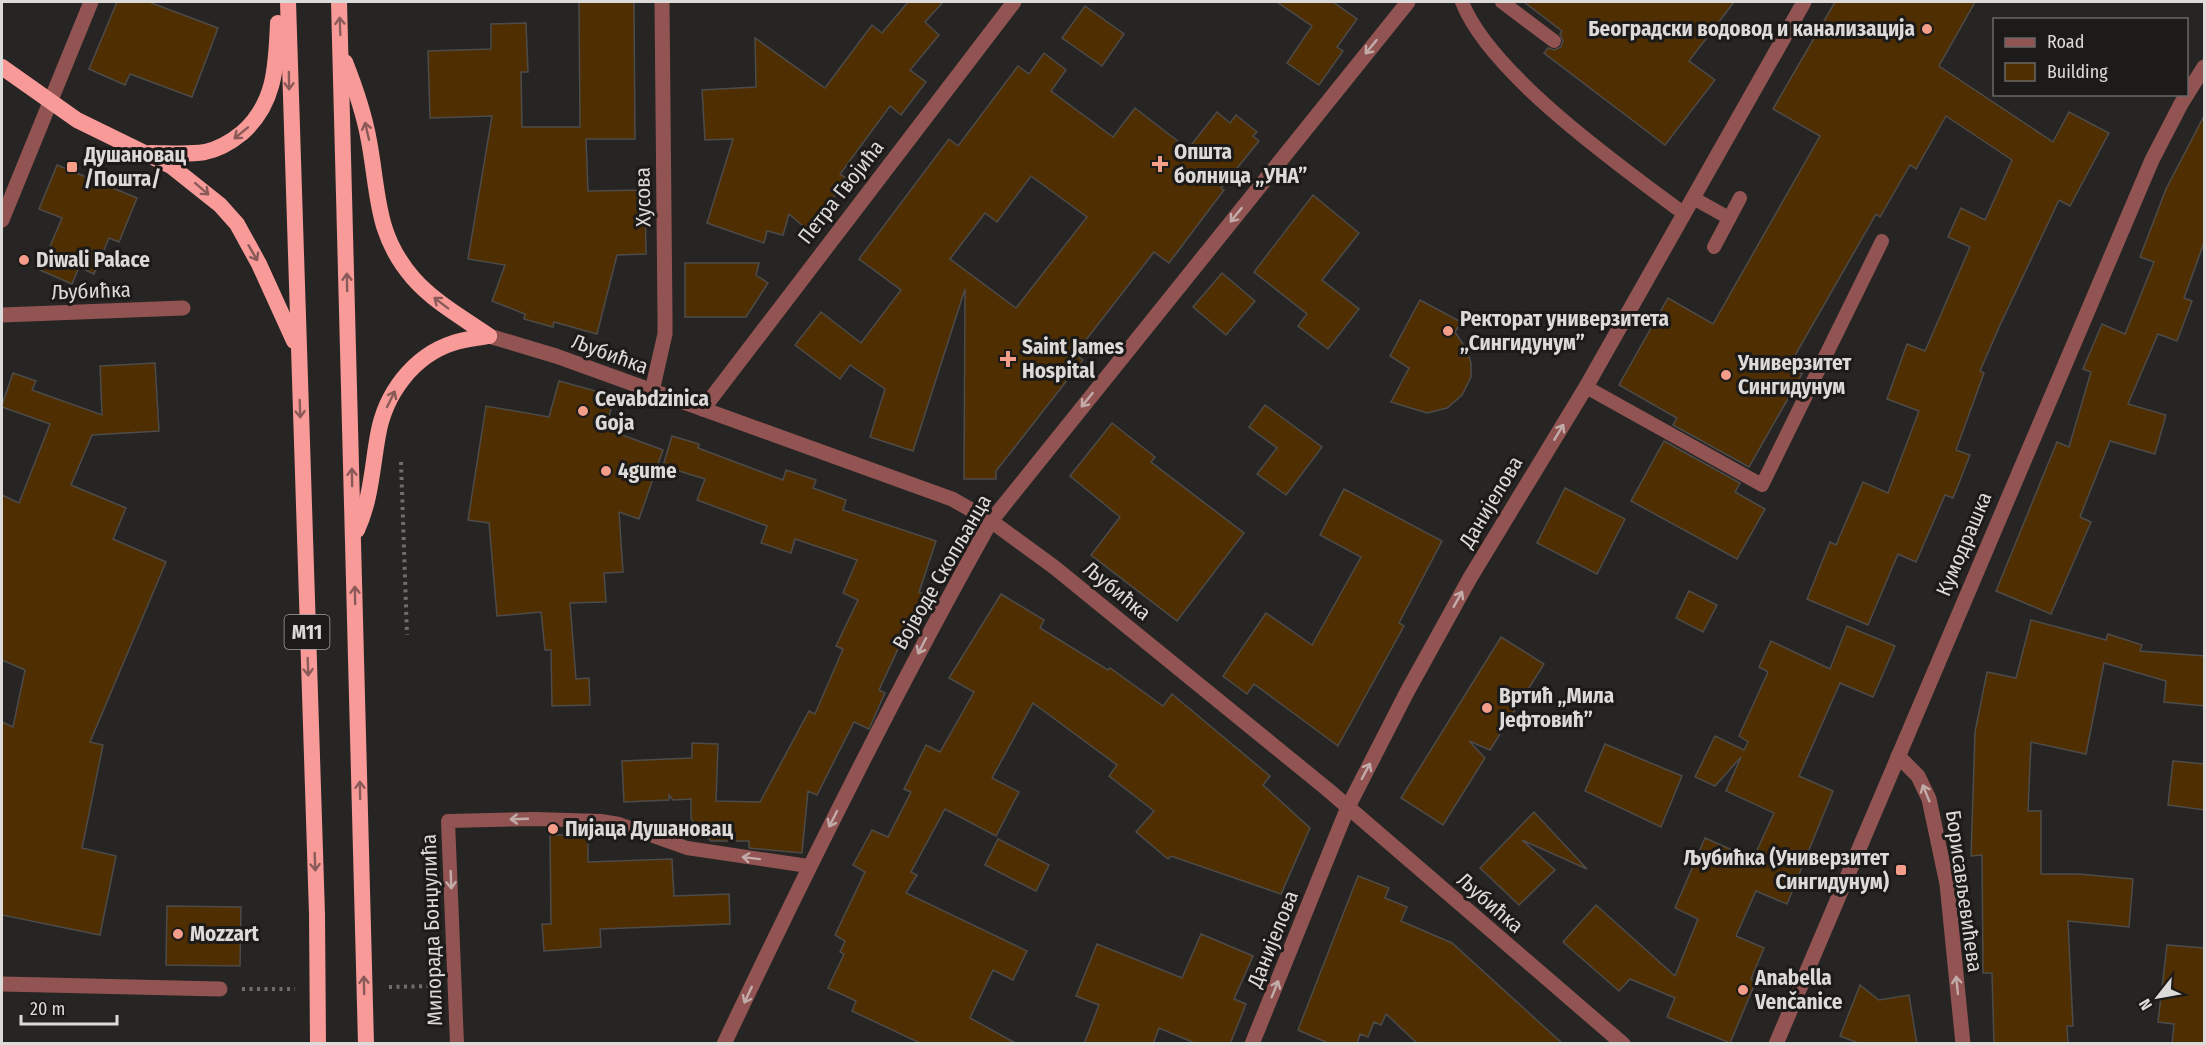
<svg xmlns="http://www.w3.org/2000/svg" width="2206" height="1045" font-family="'Fira Sans Condensed',sans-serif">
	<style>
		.building { fill: #4f2e01; stroke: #4d4b49; stroke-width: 1.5; fill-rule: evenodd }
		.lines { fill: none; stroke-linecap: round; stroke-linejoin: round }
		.path { stroke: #706e6d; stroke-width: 4; stroke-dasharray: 3 4.5; stroke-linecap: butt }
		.service { stroke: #915452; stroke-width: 14 }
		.minor { stroke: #915452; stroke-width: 15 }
		.tertiary { stroke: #915452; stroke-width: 15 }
		.trunk { stroke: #f89a98; stroke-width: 16 }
		.oneway { stroke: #8a5a58 }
		.oneway2 { stroke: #c2acaa }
		.poi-dot { fill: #f49e89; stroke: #1d1b19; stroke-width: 2 }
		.labels { text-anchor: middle; stroke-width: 6; stroke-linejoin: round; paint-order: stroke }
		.shield { fill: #1d1b19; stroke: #a3a1a0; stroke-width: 1.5 }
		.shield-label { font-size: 20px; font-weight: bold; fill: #dcdbda }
		.poi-label { font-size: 21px; font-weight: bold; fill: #dcdbda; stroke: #1d1b19; text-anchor: start }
		.street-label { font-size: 21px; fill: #dcdbda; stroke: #1d1b19 }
	</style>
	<rect width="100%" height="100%" fill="#272523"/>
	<g class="building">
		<polygon points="117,2 149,2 218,28 192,97 130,74 125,85 89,69"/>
		<polygon points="579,2 634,2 635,139 586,139 588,191 645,190 646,254 617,255 597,334 554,322 553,327 524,319 525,314 492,301 505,265 468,259 492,116 430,118 428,51 491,49 491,24 526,23 528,72 521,72 522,127 580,127"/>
		<polygon points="908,2 943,2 925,22 939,35 910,70 926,82 901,115 890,106 840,174 847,179 809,231 789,214 783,235 767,231 764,243 707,223 733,139 705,140 702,90 756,87 755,38 825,88 872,25 882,33"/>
		<polygon points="1277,2 1333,2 1357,19 1337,47 1343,51 1319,85 1287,63 1312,26"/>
		<polygon points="1524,2 1734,2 1689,61 1715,80 1665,145 1544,53 1548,48 1554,50 1561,47 1563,41 1560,34 1562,31"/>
		<polygon points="1835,2 1975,2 1939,66 2053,142 2069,112 2109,133 2070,206 2059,200 2000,325 1980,371 1984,373 1956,450 1970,455 1953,498 1945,495 1916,562 1898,554 1868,625 1807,599 1830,542 1836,545 1863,482 1888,493 1919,411 1887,399 1907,344 1925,351 1970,247 1948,237 1961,208 1985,220 2012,160 1946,116 1916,169 1910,165 1880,217 1876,214 1789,366 1802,374 1749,467 1673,425 1677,418 1619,385 1668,298 1713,324 1820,136 1773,109"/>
		<polygon points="1085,6 1124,34 1102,66 1062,38"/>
		<path d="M 1044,53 L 1066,70 L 1051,91 L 1113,137 L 1135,108 L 1188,149 L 1217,112 L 1230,123 L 1236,115 L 1257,132 L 1253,136 L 1259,141 L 1221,188 L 1224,190 L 1169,263 L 1154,252 L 1075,354 L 1083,360 L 996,471 L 996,479 L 964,479 L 965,289 L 913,451 L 870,437 L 885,389 L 850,365 L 840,379 L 795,345 L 821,312 L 861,343 L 901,290 L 859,259 L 949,139 L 958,146 L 1018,66 L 1029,74 ZM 1031,176 L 1087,217 L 1016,308 L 950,259 L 985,213 L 997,222 Z"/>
		<polygon points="2205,114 2205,240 2184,298 2192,301 2177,341 2158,334 2128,404 2166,415 2155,454 2110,441 2080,517 2091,522 2051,614 1996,591 2057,442 2069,447 2091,372 2083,369 2102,324 2125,334 2154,262 2140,257 2166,189"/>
		<polygon points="57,165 137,198 119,242 109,238 94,274 79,267 72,284 40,270 62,218 39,209"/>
		<polygon points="1313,195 1359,233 1322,280 1359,309 1328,349 1298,326 1307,314 1254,272"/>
		<polygon points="685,263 759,263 756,275 768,283 746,317 685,317"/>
		<polygon points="1222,273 1255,301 1226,335 1193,307"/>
		<polygon points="1420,300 1461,322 1455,332 1467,350 1471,363 1471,377 1462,395 1447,408 1427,413 1391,402 1409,368 1390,356"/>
		<polygon points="155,363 159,431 92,435 71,485 126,508 113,539 166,562 90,742 103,745 82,848 116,856 100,935 2,915 2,722 13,727 25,670 2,660 2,495 19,503 50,424 2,407 2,405 13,373 36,381 32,390 102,415 100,366"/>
		<polygon points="559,381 614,396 606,429 663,450 639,519 619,512 623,572 604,573 606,602 570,603 576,679 589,678 590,705 552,706 551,650 545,650 541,612 497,616 489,523 468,520 486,406 549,417"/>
		<polygon points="1265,405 1322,447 1286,495 1257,474 1277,448 1249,427"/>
		<polygon points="1112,423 1155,457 1151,462 1244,533 1177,621 1091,555 1120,517 1070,476"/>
		<polygon points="672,436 699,444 698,448 783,480 786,470 816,480 813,488 846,500 843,510 936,541 919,592 933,598 920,627 910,623 879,690 885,693 869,729 854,722 817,795 808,791 802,853 749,848 749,841 711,841 691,819 691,799 673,800 669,795 669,800 624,802 622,761 692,758 692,743 718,744 716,801 760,802 809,711 815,714 843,649 836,646 858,600 843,593 857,560 795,539 791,553 761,543 767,526 697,500 705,479 663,466"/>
		<polygon points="1664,441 1740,483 1735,492 1765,509 1737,559 1631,501"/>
		<polygon points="1565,488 1625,519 1597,574 1537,543"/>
		<polygon points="1344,489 1442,541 1399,623 1404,626 1338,746 1254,684 1247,694 1223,676 1266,613 1312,645 1361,557 1320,535"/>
		<polygon points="1689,591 1717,605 1703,632 1676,618"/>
		<polygon points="1001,594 1044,620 1040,628 1108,670 1110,668 1163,706 1172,694 1270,776 1263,785 1310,828 1281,894 1171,856 1168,859 1136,832 1154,811 1109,776 1117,765 1033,703 992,778 1019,792 996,836 945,809 911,872 917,875 906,893 1027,951 1013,980 993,970 970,1018 1017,1044 922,1044 852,1011 856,1001 828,988 844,954 840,952 845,941 835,935 865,872 853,865 872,830 888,837 911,792 904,789 926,745 940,752 974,692 949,678"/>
		<polygon points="2031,620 2106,640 2108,634 2142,645 2140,651 2205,656 2205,706 2164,702 2166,681 2104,663 2086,754 2031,742 2028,811 2041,811 2041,874 2079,874 2133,879 2129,927 2068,921 2073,1026 2067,1026 2068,1044 1994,1044 1992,973 1983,973 1982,855 1971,856 1975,732 1987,672 2016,678"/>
		<polygon points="1847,626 1895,646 1873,697 1840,683 1799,776 1833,791 1787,904 1756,891 1736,936 1764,948 1751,979 1756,981 1730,1043 1667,1017 1675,998 1630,979 1619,991 1563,942 1596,905 1675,976 1698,919 1675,908 1705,838 1753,859 1774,813 1726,791 1741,757 1715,786 1695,777 1715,736 1744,750 1748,742 1739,736 1768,672 1759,667 1771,641 1830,669"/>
		<polygon points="1501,637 1544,664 1490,750 1469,741 1485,758 1443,825 1401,798"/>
		<polygon points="1605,744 1682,776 1661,827 1585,791"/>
		<polygon points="2173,761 2205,764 2205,810 2168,805"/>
		<polygon points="1534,812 1587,869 1522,840 1555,870 1519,905 1480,868"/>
		<polygon points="550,835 588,835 588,862 672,859 674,896 729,894 730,924 600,929 601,947 544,951 542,924 551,924"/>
		<polygon points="998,839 1049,865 1036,891 985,865"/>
		<polygon points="1358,876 1389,888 1385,898 1407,907 1401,921 1452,943 1563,1044 1418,1044 1386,1014 1381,1025 1374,1022 1368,1037 1360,1034 1357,1044 1330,1044 1298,1030"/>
		<polygon points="167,906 241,907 240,966 166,965"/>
		<polygon points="1201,934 1253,956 1234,999 1246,1004 1230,1044 1197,1044 1159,1028 1153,1044 1084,1044 1099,1005 1076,996 1097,944 1182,978"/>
		<polygon points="2167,945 2205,948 2205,1044 2172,1044 2174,1024 2158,1022"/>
		<polygon points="1860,985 1879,1000 1909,995 1917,1044 1861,1044 1840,1036"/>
	</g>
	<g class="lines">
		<g class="path">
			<polyline points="401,462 407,635"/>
			<polyline points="389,987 430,986"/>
			<polyline points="242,989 295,989"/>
		</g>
		<g class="service">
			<path d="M 1462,2 C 1490,74 1620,166 1683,213"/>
			<polyline points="1502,2 1554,41"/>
			<polyline points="1693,198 1729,218"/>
			<polyline points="1714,247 1740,198"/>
			<polyline points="1586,387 1762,485 1882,241"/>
			<polyline points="457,1044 448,821 535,819 601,821 619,824 687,848 808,866"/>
		</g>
		<g class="minor">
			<polyline points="2,220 91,2"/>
			<polyline points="2,315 183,308"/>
			<polyline points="703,409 1014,2"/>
			<polyline points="1898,756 1918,776 1929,799 1947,884 1963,1044"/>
			<polyline points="2,984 220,989"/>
			<path d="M 724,1044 C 808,867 895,692 991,521 L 1408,2"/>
			<polyline points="1252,1044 1348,807 1407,692 1470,578 1586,387 1804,2"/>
		</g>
		<g class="tertiary">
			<polyline points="489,336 556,356 952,499 991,521 1054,567 1327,789 1623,1044"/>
			<polyline points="652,391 665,334 665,318 662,2"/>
			<polyline points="1776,1044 2152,160 2181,104 2204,67"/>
		</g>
		<g class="trunk">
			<polyline points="288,2 317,914 318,1044"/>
			<polyline points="339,2 366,1044"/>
			<path d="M 345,62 C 355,87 364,113 369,141 C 379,194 375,234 413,278 C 434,302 463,318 489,336"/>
			<polyline points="2,67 77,120 171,166 220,205 237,224 259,264 294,341"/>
			<path d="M 150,153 C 168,153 187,155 205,152 C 219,149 231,142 242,133 C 276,103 276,65 278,23"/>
			<path d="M 357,530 C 371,500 372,468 378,435 C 385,394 413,356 453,343 C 464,339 478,338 489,336"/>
		</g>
	</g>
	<defs><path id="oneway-shaft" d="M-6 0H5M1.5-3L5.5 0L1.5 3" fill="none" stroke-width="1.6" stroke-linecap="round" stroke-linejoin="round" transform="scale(1.5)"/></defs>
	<g class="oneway">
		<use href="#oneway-shaft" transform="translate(340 26) rotate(-92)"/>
		<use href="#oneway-shaft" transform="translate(289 81) rotate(89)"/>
		<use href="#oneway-shaft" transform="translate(367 131) rotate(-103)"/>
		<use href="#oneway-shaft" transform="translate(241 133) rotate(141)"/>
		<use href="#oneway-shaft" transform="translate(202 189) rotate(41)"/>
		<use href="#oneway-shaft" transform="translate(253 253) rotate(60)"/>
		<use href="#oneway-shaft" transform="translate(347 282) rotate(-91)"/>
		<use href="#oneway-shaft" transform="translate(441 303) rotate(-143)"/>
		<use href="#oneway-shaft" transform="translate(391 399) rotate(-64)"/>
		<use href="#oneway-shaft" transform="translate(300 409) rotate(88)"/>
		<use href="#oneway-shaft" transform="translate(352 477) rotate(-91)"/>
		<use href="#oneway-shaft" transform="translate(355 595) rotate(-91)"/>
		<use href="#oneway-shaft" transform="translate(308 667) rotate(88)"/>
		<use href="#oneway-shaft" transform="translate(360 790) rotate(-91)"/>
		<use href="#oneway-shaft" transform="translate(315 862) rotate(88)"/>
		<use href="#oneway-shaft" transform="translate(364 985) rotate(-91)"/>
	</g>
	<g class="oneway2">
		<use href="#oneway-shaft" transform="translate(1371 47) rotate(129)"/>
		<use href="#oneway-shaft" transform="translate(1236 215) rotate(129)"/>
		<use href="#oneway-shaft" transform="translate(1087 400) rotate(129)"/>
		<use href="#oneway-shaft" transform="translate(1559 432) rotate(-59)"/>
		<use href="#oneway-shaft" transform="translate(1458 599) rotate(-61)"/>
		<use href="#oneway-shaft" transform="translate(922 646) rotate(117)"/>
		<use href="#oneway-shaft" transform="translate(1366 771) rotate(-62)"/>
		<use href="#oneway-shaft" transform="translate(1926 793) rotate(-112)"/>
		<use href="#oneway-shaft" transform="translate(519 819) rotate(178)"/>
		<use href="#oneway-shaft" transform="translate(833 819) rotate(117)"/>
		<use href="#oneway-shaft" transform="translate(751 858) rotate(-173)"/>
		<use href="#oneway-shaft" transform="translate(451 880) rotate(88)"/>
		<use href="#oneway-shaft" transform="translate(1957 985) rotate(-96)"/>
		<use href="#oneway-shaft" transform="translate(1275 989) rotate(-68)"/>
		<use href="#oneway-shaft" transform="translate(748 995) rotate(115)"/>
	</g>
	<g class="poi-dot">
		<circle cx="1927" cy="29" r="6"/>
		<path d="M1157 155h6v6h6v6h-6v6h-6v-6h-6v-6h6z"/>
		<rect x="66" y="161" width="12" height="12" rx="3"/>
		<circle cx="24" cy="260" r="6"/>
		<circle cx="1448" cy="331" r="6"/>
		<path d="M1005 350h6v6h6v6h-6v6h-6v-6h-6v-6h6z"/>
		<circle cx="1726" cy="375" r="6"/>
		<circle cx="583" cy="411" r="6"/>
		<circle cx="606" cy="471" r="6"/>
		<circle cx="1487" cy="708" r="6"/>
		<circle cx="553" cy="829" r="6"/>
		<rect x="1895" y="864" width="12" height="12" rx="3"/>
		<circle cx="178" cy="934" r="6"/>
		<circle cx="1743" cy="990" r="6"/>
	</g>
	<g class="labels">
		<rect class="shield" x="284.5" y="615" width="45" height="34" rx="4.5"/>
		<g class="shield-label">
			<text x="307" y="639">M11</text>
		</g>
		<g class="poi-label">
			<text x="1915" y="36" text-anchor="end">Београдски водовод и канализација</text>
			<text x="1174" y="159">Општа<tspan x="1174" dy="24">болница „УНА”</tspan></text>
			<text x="84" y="162">Душановац<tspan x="84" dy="24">/Пошта/</tspan></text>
			<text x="36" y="267">Diwali Palace</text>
			<text x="1460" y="326">Ректорат универзитета<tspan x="1460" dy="24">„Сингидунум”</tspan></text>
			<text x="1022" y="354">Saint James<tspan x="1022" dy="24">Hospital</tspan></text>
			<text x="1738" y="370">Универзитет<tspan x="1738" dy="24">Сингидунум</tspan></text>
			<text x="595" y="406">Cevabdzinica<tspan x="595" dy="24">Goja</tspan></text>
			<text x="618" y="478">4gume</text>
			<text x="1499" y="703">Вртић „Мила<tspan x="1499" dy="24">Јефтовић”</tspan></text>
			<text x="565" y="836">Пијаца Душановац</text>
			<text x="1889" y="865" text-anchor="end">Љубићка (Универзитет<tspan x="1889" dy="24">Сингидунум)</tspan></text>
			<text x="190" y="941">Mozzart</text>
			<text x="1755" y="985">Anabella<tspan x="1755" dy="24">Venčanice</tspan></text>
		</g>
		<g class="street-label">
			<text transform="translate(841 192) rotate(-52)" y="7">Петра Гвојића</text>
			<text transform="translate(643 197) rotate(-91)" y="7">Хусова</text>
			<text transform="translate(91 291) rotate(-2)" y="7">Љубићка</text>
			<text transform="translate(610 354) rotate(20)" y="7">Љубићка</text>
			<text transform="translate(1491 502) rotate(-59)" y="7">Данијелова</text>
			<text transform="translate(1964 544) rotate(-67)" y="7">Кумодрашка</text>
			<text transform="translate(942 572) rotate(-60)" y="7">Војводе Скопљанца</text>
			<text transform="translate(1117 591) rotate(39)" y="7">Љубићка</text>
			<text transform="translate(1964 891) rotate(82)" y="7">Борисављевићева</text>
			<text transform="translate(1490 903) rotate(41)" y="7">Љубићка</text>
			<text transform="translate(432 930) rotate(-92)" y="7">Милорада Бонџулића</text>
			<text transform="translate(1273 939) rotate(-68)" y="7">Данијелова</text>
		</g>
	</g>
	<rect width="2206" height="1045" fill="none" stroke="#dcdbda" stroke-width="6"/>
	<rect x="1993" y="18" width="195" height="78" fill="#1d1b19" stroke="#696866" stroke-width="1.5"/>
	<rect x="2005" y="38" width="30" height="9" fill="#915452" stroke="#696866" stroke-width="1.5"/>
	<text x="2047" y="48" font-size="18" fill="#dcdbda">Road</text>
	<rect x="2005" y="63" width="30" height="18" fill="#4f2e01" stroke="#696866" stroke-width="1.5"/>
	<text x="2047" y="78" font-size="18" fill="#dcdbda">Building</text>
	<g transform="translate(2158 997) rotate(239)" stroke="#1d1b19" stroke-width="4.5" paint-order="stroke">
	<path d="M0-4.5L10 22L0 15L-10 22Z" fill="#dcdbda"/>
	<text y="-9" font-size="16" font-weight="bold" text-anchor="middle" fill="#dcdbda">N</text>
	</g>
	<path d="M21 1015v9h96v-9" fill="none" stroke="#dcdbda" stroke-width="3"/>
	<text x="30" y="1015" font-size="18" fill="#dcdbda" stroke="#1d1b19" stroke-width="4.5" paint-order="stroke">20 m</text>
</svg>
